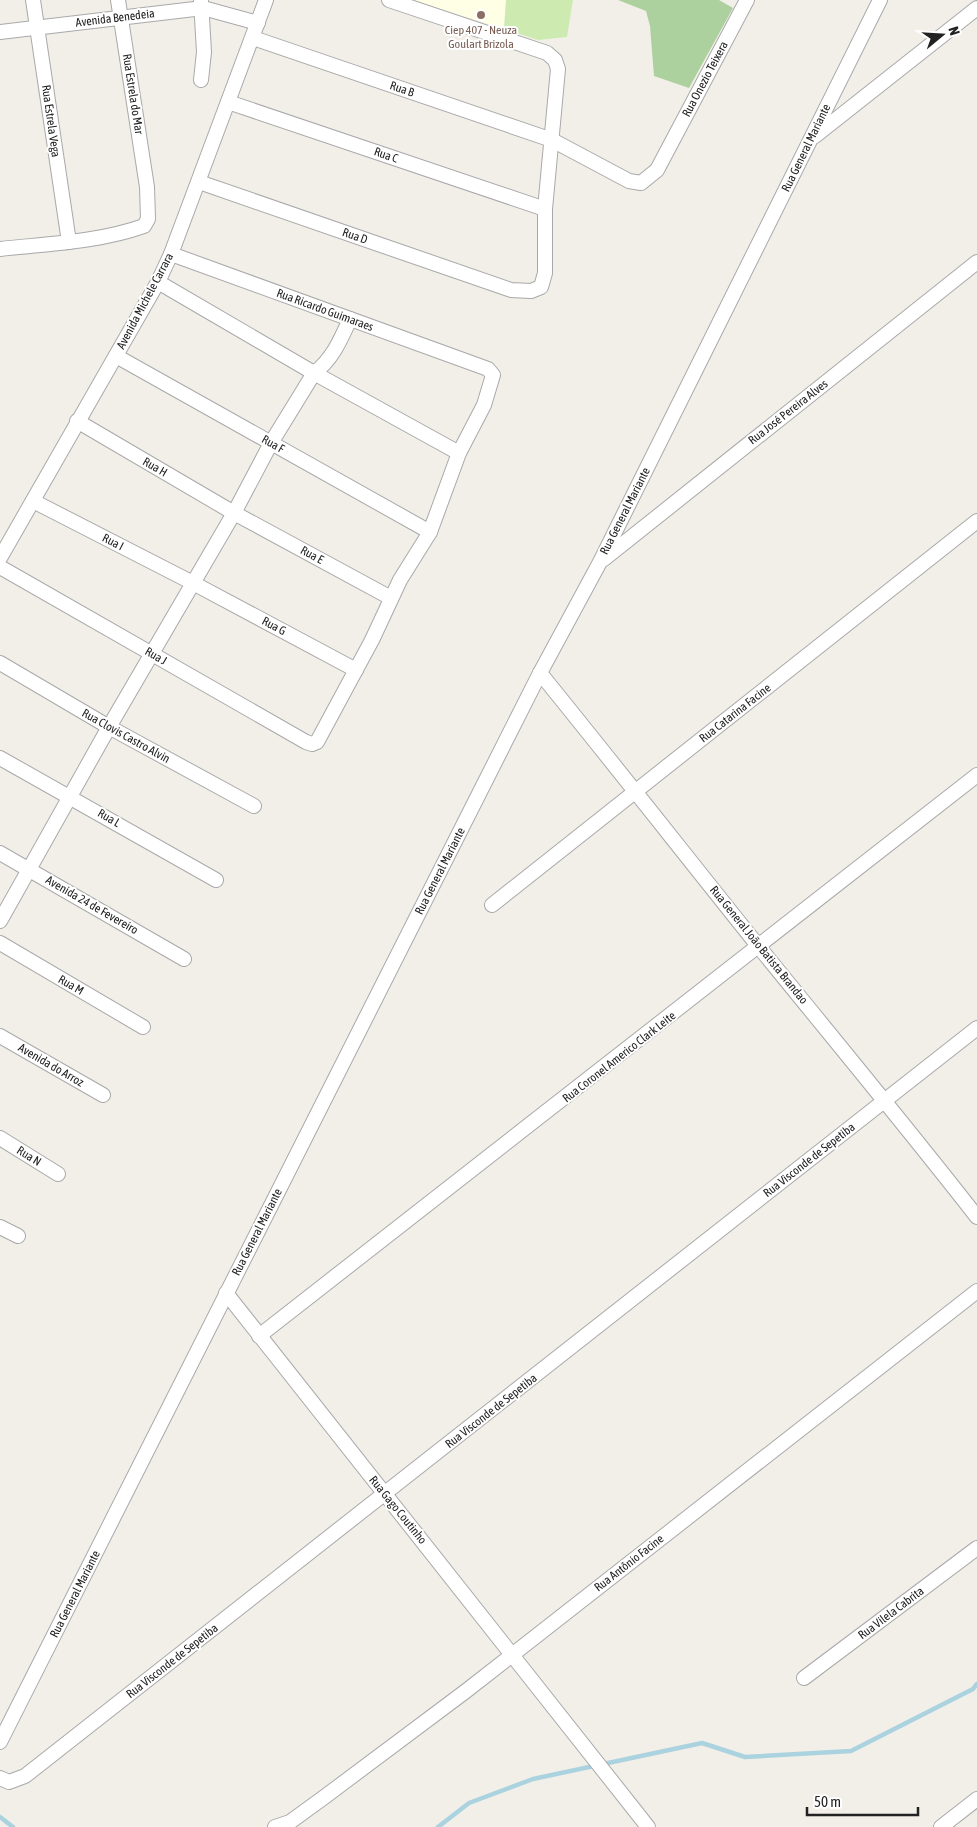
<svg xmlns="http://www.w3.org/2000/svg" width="977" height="1827" font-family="'Asap Condensed',sans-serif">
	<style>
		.education { fill: #ffffe5 }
		.grass { fill: #cdebb0 }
		.forest { fill: #add19e }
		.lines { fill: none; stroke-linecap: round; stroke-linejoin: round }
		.stream { stroke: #aad3df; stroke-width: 4.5 }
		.minor-casing { stroke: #a9a9a9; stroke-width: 16 }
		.minor { stroke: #fff; stroke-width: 14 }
		.education-dot { fill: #8d6e63; stroke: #fff; stroke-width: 2 }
		.labels { text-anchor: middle; stroke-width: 4; stroke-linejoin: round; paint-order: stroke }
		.street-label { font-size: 12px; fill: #222; stroke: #fff }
		.education-label { font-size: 12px; fill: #785e54; stroke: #fff }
	</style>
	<rect width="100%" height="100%" fill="#f2efe9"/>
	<polygon class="education" points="413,0 506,0 504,29"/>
	<polygon class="grass" points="506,0 573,0 567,37 538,40 504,29"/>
	<polygon class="forest" points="618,0 719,0 733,8 689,88 654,76 650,26 646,11"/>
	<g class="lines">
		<g class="stream">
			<polyline points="0,1817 13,1827"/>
			<polyline points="438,1827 469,1803 533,1779 702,1743 745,1757 851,1751 973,1689 977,1684"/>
		</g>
		<defs>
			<g id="minor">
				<polyline points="33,0 69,242"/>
				<polyline points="0,32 203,8 258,23"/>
				<polyline points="253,38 552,140 629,181 641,183 657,170 747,0"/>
				<polyline points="201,80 204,52 201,1"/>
				<polyline points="228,102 545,209"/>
				<polyline points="815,136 977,8"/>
				<polyline points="199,182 511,290 531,291 541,287 545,273 545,209 558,69 555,60 547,53 389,0"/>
				<path d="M 0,249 C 47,244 99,242 144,226 L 148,219 L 147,187 L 118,0"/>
				<polyline points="158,282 314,373 459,453"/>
				<polyline points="116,356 430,532"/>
				<polyline points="77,421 234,513 391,598"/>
				<polyline points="33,501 193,583 356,670"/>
				<polyline points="0,558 158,282 171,254 266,0"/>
				<polyline points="604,559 977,262"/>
				<polyline points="0,567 306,742 312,744 317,742 372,640 400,580 430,532 459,453 484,405 493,375 488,369 171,254"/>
				<polyline points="0,663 109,727 254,806"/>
				<path d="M 540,673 C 614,764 686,856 759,947 C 832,1037 906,1126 977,1217"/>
				<polyline points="0,758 216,880"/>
				<polyline points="0,853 184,959"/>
				<polyline points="492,905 977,521"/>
				<path d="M 0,921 L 109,727 L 234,513 L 271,443 L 314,373 C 332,360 341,339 350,319"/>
				<polyline points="0,943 143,1027"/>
				<polyline points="0,1036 103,1095"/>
				<polyline points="0,1138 58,1174"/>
				<polyline points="0,1227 18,1236"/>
				<polyline points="226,1293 648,1827"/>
				<polyline points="259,1336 977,775"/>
				<polyline points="804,1678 977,1548"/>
				<polyline points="0,1742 540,673 600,562 880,0"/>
				<polyline points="0,1778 9,1782 25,1776 977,1028"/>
				<polyline points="275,1827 290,1822 323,1798 466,1691 977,1291"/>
				<polyline points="941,1827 977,1799"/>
			</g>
		</defs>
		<use href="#minor" class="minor-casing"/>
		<use href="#minor" class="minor"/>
	</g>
	<circle class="education-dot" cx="481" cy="15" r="5"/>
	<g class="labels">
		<g class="street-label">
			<text transform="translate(115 18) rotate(-7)" y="4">Avenida Benedeia</text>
			<text transform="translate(705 79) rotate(-62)" y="4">Rua Onezio Teixera</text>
			<text transform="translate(402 89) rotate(19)" y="4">Rua B</text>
			<text transform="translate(133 94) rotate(81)" y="4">Rua Estrela do Mar</text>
			<text transform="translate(51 121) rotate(82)" y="4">Rua Estrela Vega</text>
			<text transform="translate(806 148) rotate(-64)" y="4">Rua General Mariante</text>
			<text transform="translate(386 155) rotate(19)" y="4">Rua C</text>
			<text transform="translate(355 236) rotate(19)" y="4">Rua D</text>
			<text transform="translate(145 301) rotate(-62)" y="4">Avenida Michele Carrara</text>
			<text transform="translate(325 310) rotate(20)" y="4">Rua Ricardo Guimaraes</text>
			<text transform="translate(788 412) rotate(-38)" y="4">Rua José Pereira Alves</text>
			<text transform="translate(273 444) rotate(29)" y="4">Rua F</text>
			<text transform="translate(155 467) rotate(30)" y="4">Rua H</text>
			<text transform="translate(625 511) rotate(-63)" y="4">Rua General Mariante</text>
			<text transform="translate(113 542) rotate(27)" y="4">Rua I</text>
			<text transform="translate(312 555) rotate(29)" y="4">Rua E</text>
			<text transform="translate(274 626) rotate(28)" y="4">Rua G</text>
			<text transform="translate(156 656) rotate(30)" y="4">Rua J</text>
			<text transform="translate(735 713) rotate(-38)" y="4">Rua Catarina Facine</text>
			<text transform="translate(126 736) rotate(29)" y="4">Rua Clovis Castro Alvin</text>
			<text transform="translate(109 818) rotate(30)" y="4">Rua L</text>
			<text transform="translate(440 871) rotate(-63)" y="4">Rua General Mariante</text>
			<text transform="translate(92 905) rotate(30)" y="4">Avenida 24 de Fevereiro</text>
			<text transform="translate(759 945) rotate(51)" y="4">Rua General João Batista Brandao</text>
			<text transform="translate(71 985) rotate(30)" y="4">Rua M</text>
			<text transform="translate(619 1057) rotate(-38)" y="4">Rua Coronel Americo Clark Leite</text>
			<text transform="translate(51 1065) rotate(30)" y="4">Avenida do Arroz</text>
			<text transform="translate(29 1156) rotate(32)" y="4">Rua N</text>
			<text transform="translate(809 1160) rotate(-38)" y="4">Rua Visconde de Sepetiba</text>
			<text transform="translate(257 1232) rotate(-63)" y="4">Rua General Mariante</text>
			<text transform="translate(491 1411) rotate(-38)" y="4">Rua Visconde de Sepetiba</text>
			<text transform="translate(398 1510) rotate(51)" y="4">Rua Gago Coutinho</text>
			<text transform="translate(629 1563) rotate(-38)" y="4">Rua Antônio Facine</text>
			<text transform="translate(75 1594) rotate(-63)" y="4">Rua General Mariante</text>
			<text transform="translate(891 1613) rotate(-37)" y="4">Rua Vilela Cabrita</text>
			<text transform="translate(172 1661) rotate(-38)" y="4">Rua Visconde de Sepetiba</text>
		</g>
		<g class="education-label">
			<text x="481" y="34">Ciep 407 - Neuza<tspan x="481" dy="14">Goulart Brizola</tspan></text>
		</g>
	</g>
	<g transform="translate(942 35) rotate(72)" stroke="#ffffff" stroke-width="4" paint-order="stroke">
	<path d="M0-4L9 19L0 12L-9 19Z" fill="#222222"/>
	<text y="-8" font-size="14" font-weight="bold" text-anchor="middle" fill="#222222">N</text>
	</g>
	<path d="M807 1807v8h111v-8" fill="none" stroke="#222222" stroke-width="2.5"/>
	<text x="814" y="1807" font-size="15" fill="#222222" stroke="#ffffff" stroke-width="4" paint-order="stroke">50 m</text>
</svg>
